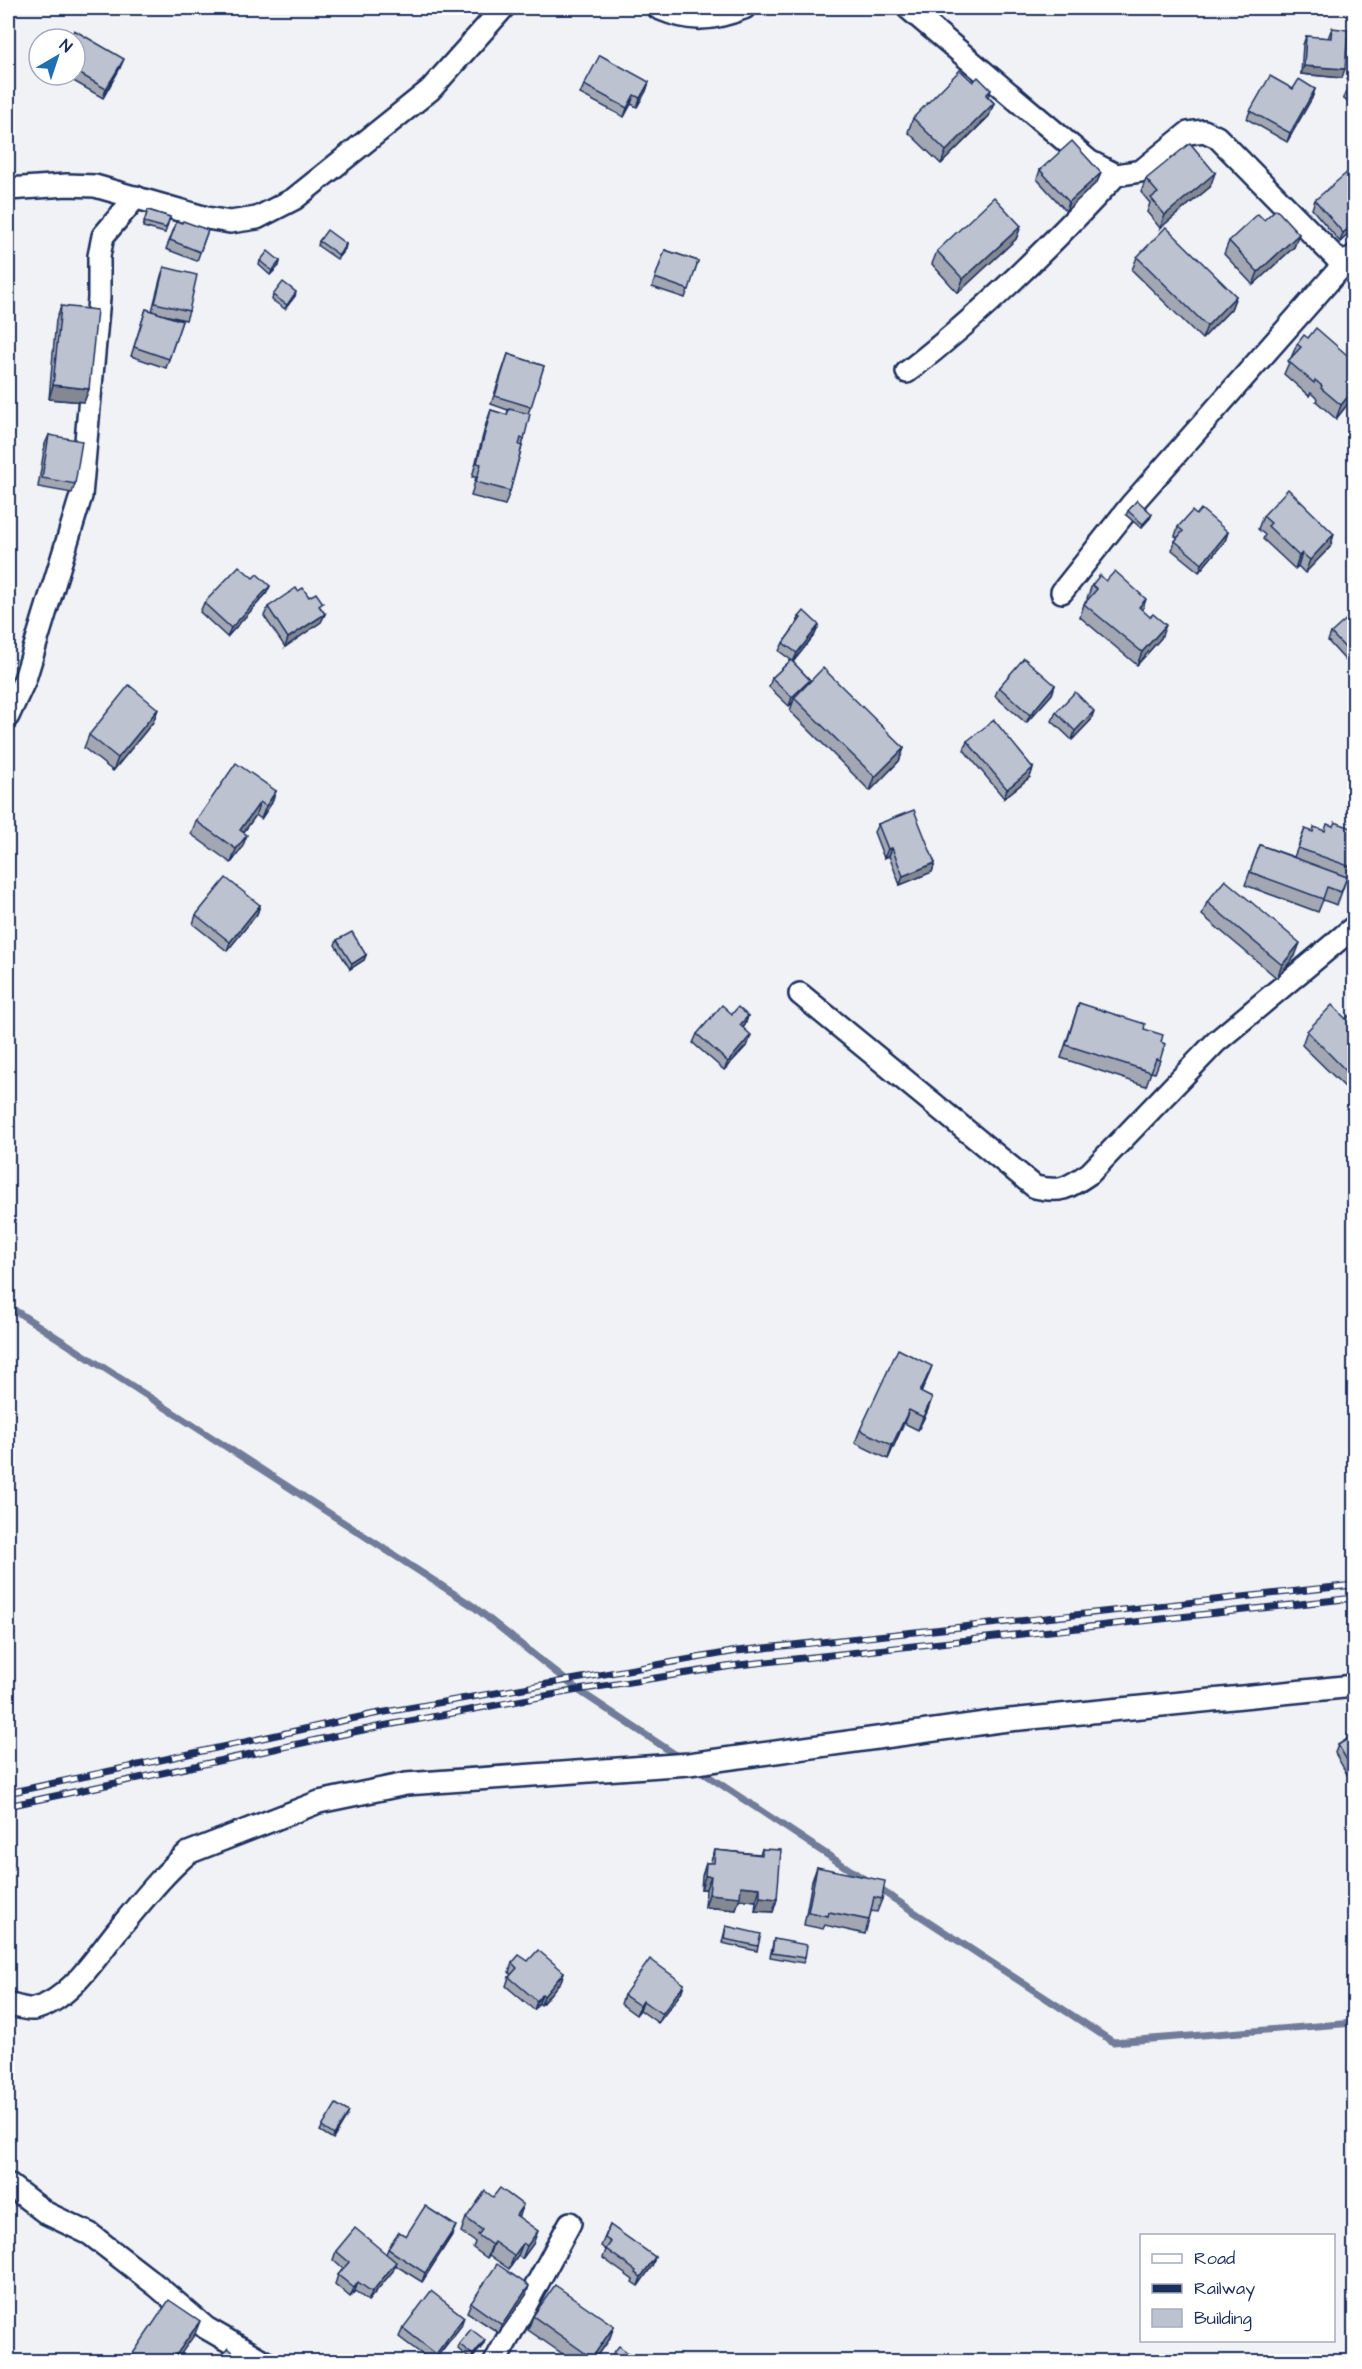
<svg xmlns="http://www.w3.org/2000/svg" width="1362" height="2369" font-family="'Architects Daughter',sans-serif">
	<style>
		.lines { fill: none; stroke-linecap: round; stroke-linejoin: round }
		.stream { stroke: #707c9a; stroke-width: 7 }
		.street-casing { stroke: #1b2f5e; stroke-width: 26 }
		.street { stroke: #fff; stroke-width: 21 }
		.rail-casing { stroke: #1b2f5e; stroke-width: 7 }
		.rail { stroke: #fff; stroke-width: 4.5; stroke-dasharray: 14; stroke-linecap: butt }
		.wall { fill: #a2a7b3; stroke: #1b2f5e; stroke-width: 1.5 }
		.shaded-wall { fill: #848892; stroke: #1b2f5e; stroke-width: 1.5 }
		.building { fill: #bcc2d0; stroke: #1b2f5e; stroke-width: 1.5 }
	</style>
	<rect width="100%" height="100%" fill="#f1f2f5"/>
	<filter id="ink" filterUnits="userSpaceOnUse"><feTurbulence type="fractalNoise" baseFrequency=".0167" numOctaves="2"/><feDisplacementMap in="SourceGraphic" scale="12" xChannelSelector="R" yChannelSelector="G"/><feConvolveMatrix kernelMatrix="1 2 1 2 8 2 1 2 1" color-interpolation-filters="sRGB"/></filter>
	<g filter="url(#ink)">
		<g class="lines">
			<g class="stream">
				<polyline points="8,1306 473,1606 578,1690 682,1759"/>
				<polyline points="696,1768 867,1881"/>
				<polyline points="876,1887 1113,2042 1354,2023"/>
			</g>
			<defs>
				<g id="street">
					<path d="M 658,8 C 691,22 711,21 744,8"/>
					<polyline points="908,8 1089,161 1116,175 1141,171 1188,133 1204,131 1217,137 1343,265"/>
					<polyline points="8,189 67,185 95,186 207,218 230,222 257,218 294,199 430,90 503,8"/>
					<path d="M 907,372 C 983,313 1051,246 1116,175"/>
					<polyline points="1062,592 1131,505 1343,265 1354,256"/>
					<polyline points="8,716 25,679 81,496 99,298 99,256 103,236 136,197"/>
					<path d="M 800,994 L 1035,1187 C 1061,1193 1068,1188 1090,1173 L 1216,1042 L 1354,927"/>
					<path d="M 8,2004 C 15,2006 27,2010 34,2009 C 69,2001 96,1957 117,1931 C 140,1904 161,1876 188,1853 L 319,1802 L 406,1784 L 689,1764 L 1000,1721 L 1354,1686"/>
					<polyline points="8,2184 46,2213 90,2234 157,2286 206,2328 265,2362"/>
					<polyline points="495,2362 570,2223"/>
				</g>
			</defs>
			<use href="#street" class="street-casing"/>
			<use href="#street" class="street"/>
			<defs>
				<g id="rail">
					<polyline points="8,1793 374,1714 737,1651 1354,1585"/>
					<polyline points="8,1806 377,1727 578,1690 739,1665 1354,1598"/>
				</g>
			</defs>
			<use href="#rail" class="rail-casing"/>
			<use href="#rail" class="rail"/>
		</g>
		<g class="wall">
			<polygon points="1332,28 1342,78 1301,74 1303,45 1306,36 1328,38"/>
			<polygon points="75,39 120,68 103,98 63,75 75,75"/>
			<polygon points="1354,67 1354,83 1351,81 1354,74 1352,74"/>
			<polygon points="649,82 646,91 637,107 631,104 624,117 580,94 584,85"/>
			<polygon points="973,82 991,90 988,97 994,103 989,116 941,164 908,132 913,118"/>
			<polygon points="1354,87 1354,108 1343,98 1345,94"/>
			<polygon points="1293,89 1315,89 1312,98 1287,142 1247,119 1250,111"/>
			<polygon points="1040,170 1101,173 1097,182 1066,211 1037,179"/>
			<polygon points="1354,170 1354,229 1340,242 1312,209 1315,200 1353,174"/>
			<polygon points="1146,179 1210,187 1160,228 1147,212 1150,203 1141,192"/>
			<polygon points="148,210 170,217 165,233 143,227"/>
			<polygon points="177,221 208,230 197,261 166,249"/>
			<polygon points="1021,226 1016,239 958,293 932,264 937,251"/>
			<polygon points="1299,234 1294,247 1253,285 1224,254 1229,241"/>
			<polygon points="319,241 346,244 345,249 337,259 318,246"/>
			<polygon points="665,250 698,261 685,298 652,287"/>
			<polygon points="1137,257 1236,296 1231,309 1202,339 1132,270"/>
			<polygon points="260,261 280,261 279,266 270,275 259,265"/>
			<polygon points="164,267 189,311 186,320 156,313 182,321 166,368 131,356 146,309 152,311 161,276"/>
			<polygon points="273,295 295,296 285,309 272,300"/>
			<polygon points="61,306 89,389 84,402 49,399 56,320"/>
			<polygon points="1308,338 1354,361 1354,396 1336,419 1316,401 1317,399 1311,393 1309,396 1284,374 1297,344"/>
			<polygon points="508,354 544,366 528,414 524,439 510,491 505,505 471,496 476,477 472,477 486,424 491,410 507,415 508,410 491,404"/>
			<polygon points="49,435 75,484 72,493 38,487 45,444"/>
			<polygon points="1128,511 1152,514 1150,518 1141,528 1126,515"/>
			<polygon points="1196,515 1228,532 1225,541 1199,572 1172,550 1175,541 1178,538 1175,536 1178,527"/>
			<polygon points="1263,516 1334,534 1330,547 1305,573 1298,566 1295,569 1263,539 1265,535 1258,529"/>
			<polygon points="253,578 270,586 266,594 227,637 200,612 204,603"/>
			<polygon points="1106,581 1142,610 1161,638 1137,665 1080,617 1084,604 1088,599 1087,598 1092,585"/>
			<polygon points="298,591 309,597 321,608 325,614 321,622 285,647 264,616 268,607"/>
			<polygon points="799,617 819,625 815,634 793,662 810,680 809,683 904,748 899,761 870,791 790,711 793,702 789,706 769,687 772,678 791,660 779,651 783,643 796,625"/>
			<polygon points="1354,619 1354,670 1328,641 1331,633"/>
			<polygon points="1055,685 1052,694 1026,723 995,696 999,687"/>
			<polygon points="158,709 153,722 113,771 84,748 89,735"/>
			<polygon points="1056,712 1091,720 1072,740 1052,721"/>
			<polygon points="967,741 1033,768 1030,777 1004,798 964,750"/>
			<polygon points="276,791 271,804 261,819 256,815 243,833 242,848 231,863 191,834 196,821"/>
			<polygon points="878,824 935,863 932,872 900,885 889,856 884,858 874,832"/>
			<polygon points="1333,826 1354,829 1354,883 1346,880 1337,905 1323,900 1318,912 1245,885 1260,845 1294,857 1305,829 1313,832 1325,831"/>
			<polygon points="1207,902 1295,956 1277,978 1202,915"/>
			<polygon points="260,905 257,914 227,951 193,924 196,915"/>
			<polygon points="337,940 366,955 364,960 350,969 335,945"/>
			<polygon points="1079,1003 1144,1029 1161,1042 1160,1060 1155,1073 1151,1072 1146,1086 1061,1058"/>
			<polygon points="732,1014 748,1016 745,1025 743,1028 748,1044 724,1070 693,1043 697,1034"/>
			<polygon points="1354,1018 1354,1096 1302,1045 1307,1031 1346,1019"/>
			<polygon points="927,1379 921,1393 932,1398 927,1412 918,1430 904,1423 888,1459 855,1443 860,1430"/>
			<polygon points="1354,1730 1354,1781 1352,1783 1335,1753 1338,1745 1346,1740 1349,1734"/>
			<polygon points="762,1849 777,1899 773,1912 755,1911 756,1901 739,1899 736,1910 705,1907 706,1889 701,1889 702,1876 706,1863 710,1863 715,1850 760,1854"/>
			<polygon points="817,1867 882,1899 877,1912 871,1911 869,1920 865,1934 825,1925 823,1929 804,1925 812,1881"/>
			<polygon points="726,1926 758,1946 757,1951 722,1943"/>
			<polygon points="774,1939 805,1958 803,1963 770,1957"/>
			<polygon points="528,1961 564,1972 561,1981 541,2005 539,2003 534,2010 506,1986 509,1977 511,1975 509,1972 512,1963"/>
			<polygon points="684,1984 681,1993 658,2023 640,2010 636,2015 621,2004 624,1995"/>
			<polygon points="347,2116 333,2139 320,2131 322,2127"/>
			<polygon points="518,2217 533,2244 522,2259 518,2256 509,2269 489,2255 487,2258 473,2248 475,2242 461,2232 466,2218"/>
			<polygon points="610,2225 655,2257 652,2266 638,2286 632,2282 633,2280 603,2258 606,2250 601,2246"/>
			<polygon points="452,2235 422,2282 395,2265 393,2271 368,2301 355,2291 350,2297 335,2284 338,2275 343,2269 333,2260 336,2251 386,2254 388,2249 406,2236"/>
			<polygon points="526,2295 499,2333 467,2312 471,2303"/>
			<polygon points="533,2316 614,2326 609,2340 594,2361 573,2361 528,2330"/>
			<polygon points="461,2326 434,2361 431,2361 399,2337 403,2328"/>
			<polygon points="485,2340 483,2345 471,2360 458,2349 459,2344"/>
		</g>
		<g class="shaded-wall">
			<polygon points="124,59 120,68 103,98 106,89"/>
			<polygon points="1304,66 1345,69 1342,78 1301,74"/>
			<polygon points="649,82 646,91 637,107 640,98"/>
			<polygon points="1315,89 1312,98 1287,142 1290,133"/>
			<polygon points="634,95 631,104 624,117 627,108"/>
			<polygon points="994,103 989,116 941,164 946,151"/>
			<polygon points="1101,173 1097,182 1066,211 1069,202"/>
			<polygon points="1215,173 1210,187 1160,228 1165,215"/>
			<polygon points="1354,223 1354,229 1340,242 1343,233"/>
			<polygon points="1021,226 1016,239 958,293 963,279"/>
			<polygon points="1299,234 1294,247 1253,285 1258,272"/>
			<polygon points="346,244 345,249 337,259 339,255"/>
			<polygon points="280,261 279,266 270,275 272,271"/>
			<polygon points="296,292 295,296 285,309 287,305"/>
			<polygon points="1236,296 1231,309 1202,339 1207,326"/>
			<polygon points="53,385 89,389 84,402 49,399"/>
			<polygon points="1354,389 1354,396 1336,419 1341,405"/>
			<polygon points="1152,514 1150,518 1141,528 1143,524"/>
			<polygon points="1228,532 1225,541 1199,572 1202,564"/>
			<polygon points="1334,534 1330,547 1305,573 1310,560"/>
			<polygon points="1302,553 1298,566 1295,569 1299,556"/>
			<polygon points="270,586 266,594 227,637 231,628"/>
			<polygon points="1146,599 1142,612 1139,607"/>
			<polygon points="325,614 321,622 285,647 288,638"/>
			<polygon points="819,625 815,634 793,662 797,653"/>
			<polygon points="1166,625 1161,638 1137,665 1142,652"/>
			<polygon points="810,680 807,688 794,698 793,702 789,706 792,697"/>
			<polygon points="1055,685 1052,694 1026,723 1030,715"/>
			<polygon points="158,709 153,722 113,771 118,758"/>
			<polygon points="1094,711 1091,720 1072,740 1075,731"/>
			<polygon points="904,748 899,761 870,791 875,777"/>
			<polygon points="1033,768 1030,777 1004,798 1007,789"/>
			<polygon points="276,791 271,804 261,819 266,806"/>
			<polygon points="260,802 256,815 236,843 240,830"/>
			<polygon points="247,835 242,848 231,863 236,849"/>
			<polygon points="892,848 889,856 884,858 888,849"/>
			<polygon points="935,863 932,872 900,885 903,876"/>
			<polygon points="260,905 257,914 227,951 230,942"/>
			<polygon points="1300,943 1295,956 1277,978 1282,965"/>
			<polygon points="366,955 364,960 350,969 352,964"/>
			<polygon points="748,1016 745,1025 737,1034 740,1025"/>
			<polygon points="751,1035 748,1044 724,1070 728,1062"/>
			<polygon points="932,1366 927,1379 915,1405 920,1392"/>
			<polygon points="932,1398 927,1412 918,1430 923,1417"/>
			<polygon points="909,1410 904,1423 888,1459 892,1445"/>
			<polygon points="705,1876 711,1876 706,1889 701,1889"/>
			<polygon points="741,1886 760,1888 756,1901 739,1899 736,1910 705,1907 709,1894"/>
			<polygon points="760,1897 777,1899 773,1912 755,1911"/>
			<polygon points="564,1972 561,1981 541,2005 544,1996"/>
			<polygon points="684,1984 681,1993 658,2023 662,2014"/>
			<polygon points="542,1994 539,2003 534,2010 537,2001"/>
			<polygon points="643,2001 640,2010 636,2015 640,2006"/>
			<polygon points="349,2112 347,2116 333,2139 334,2135"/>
			<polygon points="523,2205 518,2218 516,2215"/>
			<polygon points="456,2226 452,2235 422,2282 425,2273"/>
			<polygon points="538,2231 533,2244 522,2259 527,2246"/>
			<polygon points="494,2242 489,2255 487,2258 492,2245"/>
			<polygon points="523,2243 518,2256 509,2269 514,2256"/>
			<polygon points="655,2257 652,2266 638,2286 641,2277"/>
			<polygon points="396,2262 393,2271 368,2301 372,2292"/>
			<polygon points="358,2282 355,2291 350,2297 354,2288"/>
			<polygon points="529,2286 526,2295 499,2333 502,2325"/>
			<polygon points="464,2317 461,2326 433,2361 436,2354"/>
			<polygon points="200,2321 195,2334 176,2361 172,2361"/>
			<polygon points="614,2326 609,2340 594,2361 591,2361 592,2358"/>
			<polygon points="485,2340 483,2345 471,2360 473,2355"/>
		</g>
		<g class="building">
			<polygon points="1332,28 1348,30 1345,69 1304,66 1306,36 1331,38"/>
			<polygon points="74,30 124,59 106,89 75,71 75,39 69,39"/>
			<polygon points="600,55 649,82 640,98 634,95 627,108 584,85"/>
			<polygon points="960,70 973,82 978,77 991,90 986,95 994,103 946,151 913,118"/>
			<polygon points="1270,76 1293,89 1299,79 1315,89 1290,133 1250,111"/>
			<polygon points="1352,86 1354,87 1354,102 1345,94"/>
			<polygon points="1072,141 1101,173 1069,202 1040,170"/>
			<polygon points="1190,143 1215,173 1165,215 1151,198 1158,193 1146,179"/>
			<polygon points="1350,170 1354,176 1354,223 1343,233 1315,200"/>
			<polygon points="994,197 1021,226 963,279 937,251"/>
			<polygon points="1276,209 1299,234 1258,272 1229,241 1258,214 1264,220"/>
			<polygon points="148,210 170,217 166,228 144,222"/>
			<polygon points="177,221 182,223 183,221 208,230 200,252 170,240"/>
			<polygon points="1166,227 1236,296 1207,326 1137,257"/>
			<polygon points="327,230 346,244 339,255 319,241"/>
			<polygon points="665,250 698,261 689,290 655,278"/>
			<polygon points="268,251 280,261 272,271 260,261"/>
			<polygon points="164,267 197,275 189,311 155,303"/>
			<polygon points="283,282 296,292 287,305 273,295"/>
			<polygon points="61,306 97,310 89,389 53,385"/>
			<polygon points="146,309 182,321 169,359 134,347"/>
			<polygon points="1316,328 1354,361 1354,389 1341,405 1321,388 1322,386 1315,380 1314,383 1288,361 1301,347 1297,344 1304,335 1308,338"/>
			<polygon points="508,354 544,366 531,407 495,396"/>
			<polygon points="509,409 530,414 524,439 521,438 519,445 522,446 510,491 476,482 481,464 477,463 491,410 507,415"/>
			<polygon points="49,435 82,441 75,484 42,478"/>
			<polygon points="1288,489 1334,534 1310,560 1302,553 1299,556 1268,526 1271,523 1263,516"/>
			<polygon points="1137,500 1152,514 1143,524 1128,511"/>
			<polygon points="1201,509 1228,532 1202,564 1175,541 1183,531 1178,527 1192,511 1196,515"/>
			<polygon points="239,566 253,578 257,574 270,586 231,628 204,603"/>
			<polygon points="1115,571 1146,599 1139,607 1150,617 1153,614 1166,625 1142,652 1084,604 1097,589 1092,585 1100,575 1106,581"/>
			<polygon points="296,588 298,591 303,588 309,597 316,593 323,603 319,606 325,614 288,638 268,607"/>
			<polygon points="804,611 819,625 797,653 783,643 801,618 799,617"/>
			<polygon points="1351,615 1354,619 1354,657 1331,633"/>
			<polygon points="1024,658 1055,685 1030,715 999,687"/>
			<polygon points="791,660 810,680 792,697 772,678"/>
			<polygon points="823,668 904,748 875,777 794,698"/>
			<polygon points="129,685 158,709 118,758 89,735"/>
			<polygon points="1075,692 1094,711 1075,731 1056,712"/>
			<polygon points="994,720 1033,768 1007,789 967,741"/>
			<polygon points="236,763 276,791 266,806 260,802 240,830 247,835 236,849 196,821"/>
			<polygon points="914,810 935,863 903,876 892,848 888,849 878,824"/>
			<polygon points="1335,822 1354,829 1354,868 1298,848 1305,829 1313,832 1314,827 1325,831 1327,824 1333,826"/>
			<polygon points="1260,845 1347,877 1341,892 1327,887 1323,899 1250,872"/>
			<polygon points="226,878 260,905 230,942 196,915"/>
			<polygon points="1225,880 1300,943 1282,965 1207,902"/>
			<polygon points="352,932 366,955 352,964 337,940"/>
			<polygon points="1079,1003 1145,1024 1144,1029 1163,1035 1161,1042 1165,1044 1160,1060 1156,1059 1151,1072 1066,1045"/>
			<polygon points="722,1005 732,1014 738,1007 748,1016 740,1025 751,1035 728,1062 697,1034"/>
			<polygon points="1332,1005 1346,1019 1350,1015 1354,1018 1354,1079 1307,1031"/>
			<polygon points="898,1349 932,1366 920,1392 932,1398 923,1417 909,1410 892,1445 860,1430"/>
			<polygon points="1354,1730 1354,1772 1338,1745 1351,1737 1349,1734"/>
			<polygon points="762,1849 781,1850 777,1899 760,1897 760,1888 741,1886 740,1897 709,1894 711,1876 705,1876 706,1863 714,1863 715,1850 762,1855"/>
			<polygon points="817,1867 885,1881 882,1899 874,1897 869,1920 829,1912 828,1916 808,1912"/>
			<polygon points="726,1926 761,1934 758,1946 724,1939"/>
			<polygon points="774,1939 807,1945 805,1958 772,1953"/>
			<polygon points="538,1950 564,1972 544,1996 542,1994 537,2001 509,1977 517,1968 512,1963 519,1955 528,1961"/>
			<polygon points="650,1959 684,1984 662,2014 643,2001 640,2006 624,1995"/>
			<polygon points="336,2104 349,2112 334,2135 322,2127"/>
			<polygon points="500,2188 523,2205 516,2215 538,2231 527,2246 523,2243 514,2256 494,2242 492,2245 478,2235 482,2230 466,2218 485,2191 493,2197"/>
			<polygon points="425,2206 456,2226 425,2273 388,2249 399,2232 406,2236"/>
			<polygon points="610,2225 655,2257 641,2277 635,2273 636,2271 606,2249 611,2242 605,2238"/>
			<polygon points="355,2228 396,2262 372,2292 358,2282 354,2288 338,2275 349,2262 336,2251"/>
			<polygon points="497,2264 529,2286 502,2325 471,2303"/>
			<polygon points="555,2285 614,2326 592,2358 533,2316"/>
			<polygon points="431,2291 464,2317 436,2354 403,2328"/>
			<polygon points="169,2300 200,2321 172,2361 128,2361"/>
			<polygon points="471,2329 485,2340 473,2355 459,2344"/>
			<polygon points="619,2346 639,2361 607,2361"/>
			<polygon points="228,2348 244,2361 217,2361"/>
			<polygon points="533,2356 540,2361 530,2361"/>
		</g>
	</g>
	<rect width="1362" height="2369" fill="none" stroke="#fff" stroke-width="30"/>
	<rect x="15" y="15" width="1332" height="2339" fill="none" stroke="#1b2f5e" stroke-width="2" filter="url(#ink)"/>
	<rect x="1140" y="2234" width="195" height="108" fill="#ffffff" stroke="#a4acbf" stroke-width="1.5"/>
	<rect x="1152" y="2254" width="30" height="9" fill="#ffffff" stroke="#a4acbf" stroke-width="1.5"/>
	<text x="1194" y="2264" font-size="18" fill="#1b2f5e">Road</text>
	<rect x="1152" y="2284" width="30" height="9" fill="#1b2f5e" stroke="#a4acbf" stroke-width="1.5"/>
	<text x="1194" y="2294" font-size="18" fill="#1b2f5e">Railway</text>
	<rect x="1152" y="2309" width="30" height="18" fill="#bcc2d0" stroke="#a4acbf" stroke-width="1.5"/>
	<text x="1194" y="2324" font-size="18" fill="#1b2f5e">Building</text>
	<g transform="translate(57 57) rotate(39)"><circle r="28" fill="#ffffff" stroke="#a4acbf" stroke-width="1.5"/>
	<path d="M0-4.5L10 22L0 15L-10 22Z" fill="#1f6fb2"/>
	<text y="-9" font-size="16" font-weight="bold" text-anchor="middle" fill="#1b2f5e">N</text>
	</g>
</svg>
